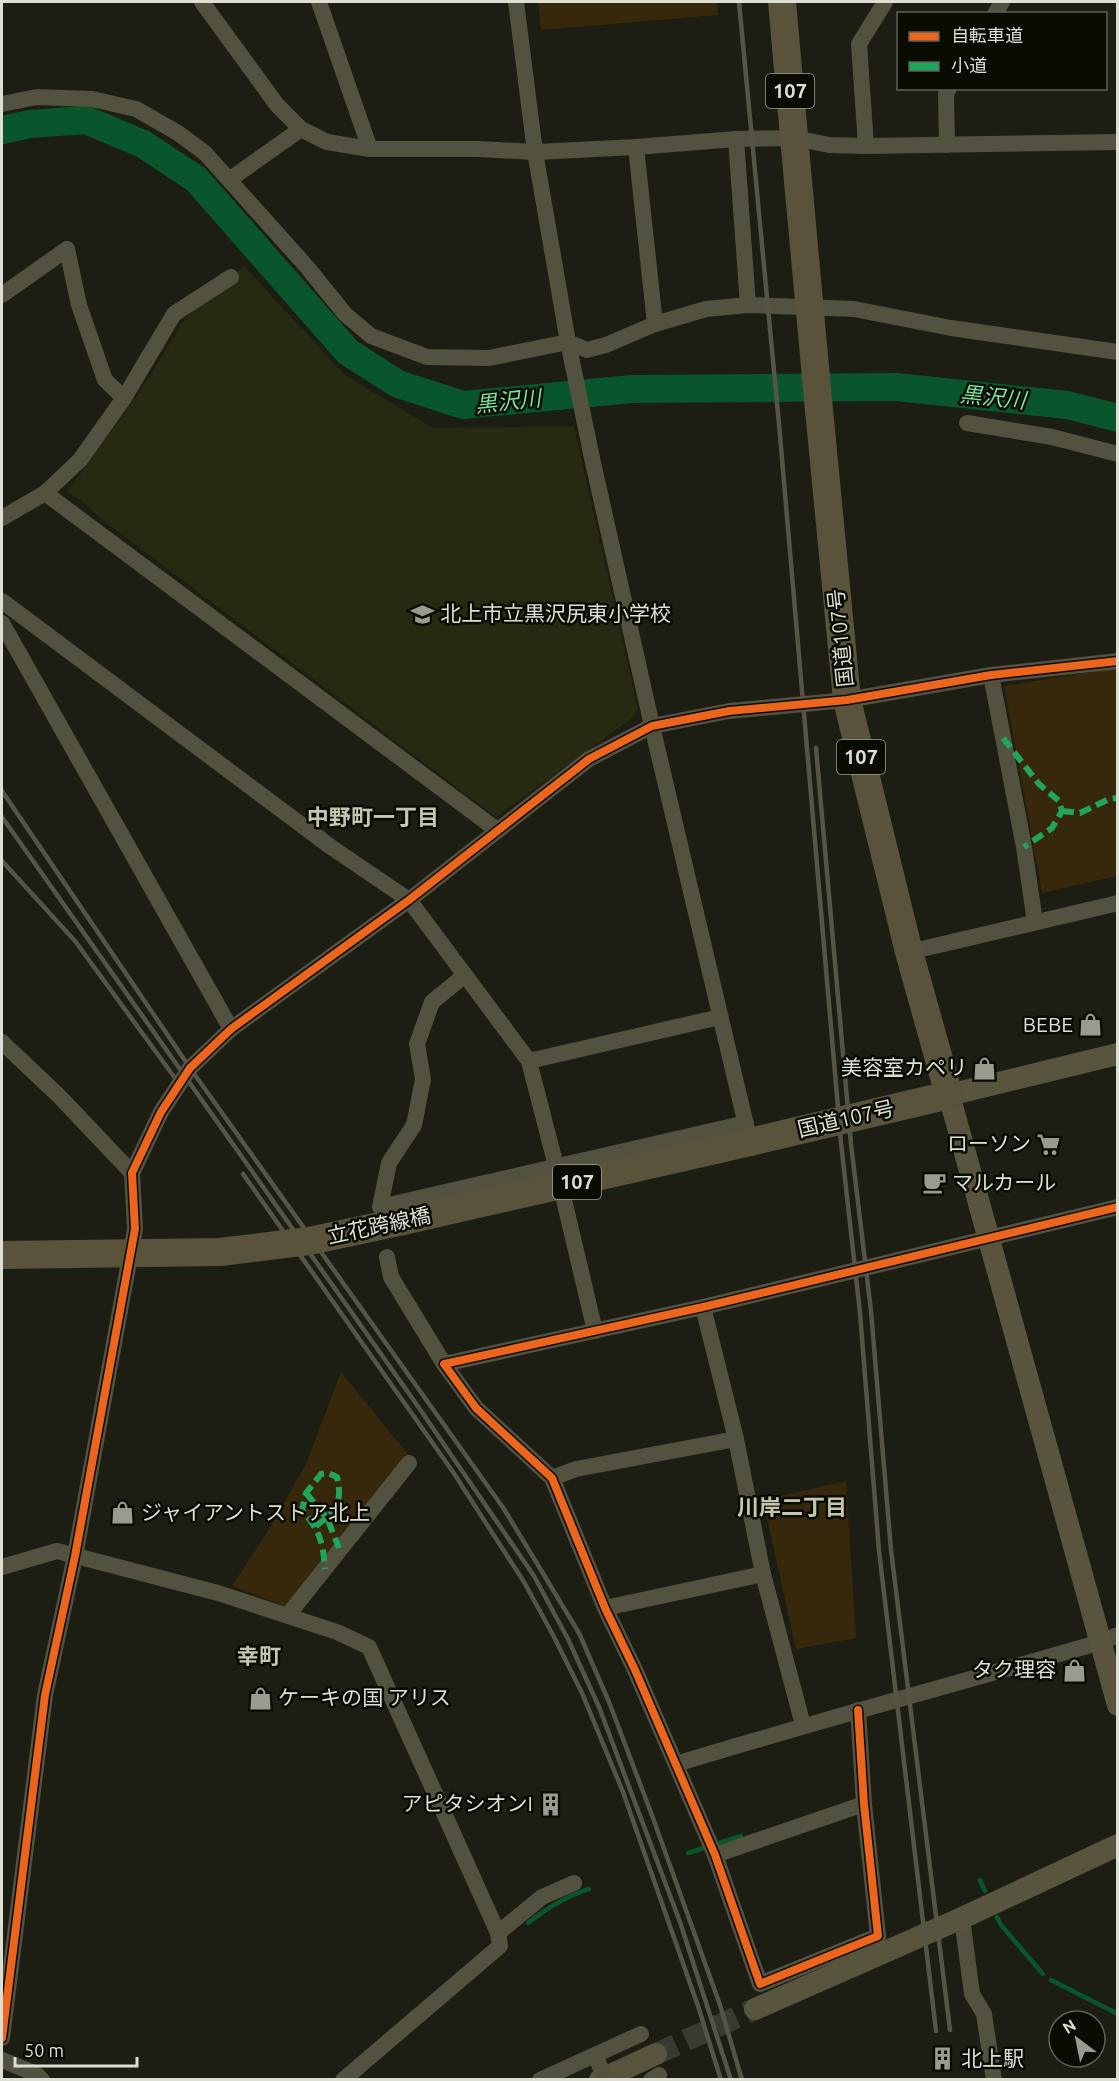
<svg xmlns="http://www.w3.org/2000/svg" width="1119" height="2081" font-family="Ubuntu,'Noto Sans JP',sans-serif">
	<style>
		.built { fill: #262a10 }
		.green { fill: #37280b }
		.lines { fill: none; stroke-linecap: round; stroke-linejoin: round }
		.stream { stroke: #09562c; stroke-width: 4.5 }
		.river { stroke: #09562c; stroke-width: 28 }
		.secondary-tunnel { stroke: #393b30; stroke-width: 22; stroke-dasharray: 22 11; stroke-linecap: butt }
		.street { stroke: #53513f; stroke-width: 16 }
		.secondary { stroke: #58543e; stroke-width: 22 }
		.highway { stroke: #58533a; stroke-width: 28 }
		.rail { stroke: #555447; stroke-width: 4.5 }
		.street-bridge { stroke: #53513f; stroke-width: 16 }
		.highway-bridge { stroke: #58533a; stroke-width: 28 }
		.quiet { stroke: #20a55d; stroke-width: 6; stroke-dasharray: 12 6; stroke-linecap: butt }
		.cycleway-casing { stroke: #0a0c04; stroke-width: 11 }
		.cycleway { stroke: #eb651d; stroke-width: 8 }
		.labels { text-anchor: middle; stroke-width: 5; stroke-linejoin: round; paint-order: stroke }
		.shield { fill: #0a0c04; stroke: #9da094; stroke-width: 1.5 }
		.shield-label { font-size: 20px; font-weight: bold; fill: #dcdfd2 }
		.poi-label { font-size: 21px; fill: #dcdfd2; stroke: #0a0c04; text-anchor: start }
		.street-label { font-size: 21px; fill: #dcdfd2; stroke: #0a0c04 }
		.water-label { font-size: 22px; font-style: italic; fill: #7de09e; stroke: #0a0c04 }
		.neighbourhood-label { font-size: 22px; font-weight: bold; fill: #c2c7ad; stroke: #0a0c04 }
	</style>
	<rect width="100%" height="100%" fill="#1c1e13"/>
	<polygon class="built" points="244,266 345,375 433,428 574,426 638,709 631,719 496,817 100,518 82,501 67,492 143,387 184,320"/>
	<g class="green">
		<polygon points="538,2 717,2 718,15 541,30"/>
		<polygon points="1117,668 1117,876 1042,893 1004,686"/>
		<polygon points="341,1372 410,1457 287,1607 232,1586 270,1528 306,1464"/>
		<polygon points="846,1481 856,1638 796,1649 763,1500"/>
	</g>
	<g class="lines">
		<g class="stream">
			<polyline points="715,1844 741,1836"/>
			<polyline points="688,1853 707,1847"/>
			<polyline points="980,1880 985,1891"/>
			<polyline points="997,1917 1001,1925 1043,1974"/>
			<path d="M 528,1923 C 547,1908 566,1896 589,1889"/>
			<polyline points="1051,1980 1118,2014"/>
		</g>
		<polyline class="river" points="2,130 30,124 86,120 143,144 196,179 348,352 398,384 463,405 632,389 896,387 1067,405 1118,418"/>
		<polyline class="secondary-tunnel" points="656,2054 755,2009"/>
		<g class="street">
			<polyline points="202,2 277,105 301,129 327,142 370,149 479,149 535,152 636,147 736,139 795,138 829,145 866,146 1118,142"/>
			<polyline points="319,2 370,149"/>
			<polyline points="516,2 535,152 568,342 592,458 652,726 750,1142"/>
			<polyline points="995,14 1002,2"/>
			<polyline points="2,104 37,97 92,99 136,109 178,133 205,153 307,267 345,314 371,336 427,357 489,358 568,342 587,350 606,345 655,324 706,309 748,305 854,309 951,328 1118,352"/>
			<polyline points="736,139 748,305"/>
			<polyline points="947,145 946,94 949,88"/>
			<polyline points="866,146 859,44 885,2"/>
			<polyline points="636,147 655,324"/>
			<polyline points="229,180 301,129"/>
			<polyline points="2,295 67,249 79,305 105,380 124,398"/>
			<polyline points="967,423 1052,437 1118,454"/>
			<polyline points="45,493 497,830"/>
			<polyline points="2,518 45,493 80,460 124,398 174,314 231,277"/>
			<polyline points="2,601 331,847 409,900 529,1061 556,1166 595,1331"/>
			<polyline points="2,623 231,1029"/>
			<polyline points="991,675 1024,847 1035,922"/>
			<polyline points="909,952 1118,903"/>
			<polyline points="465,975 432,1002 417,1044 423,1079 414,1125 389,1163 380,1207 746,1123"/>
			<polyline points="2,1042 60,1097 132,1173"/>
			<polyline points="529,1061 720,1017"/>
			<polyline points="387,1257 391,1277 444,1364"/>
			<polyline points="703,1307 736,1439 763,1574 803,1725"/>
			<polyline points="552,1478 576,1469 736,1439"/>
			<polyline points="2,1567 57,1551 218,1593 337,1632 369,1647 498,1933"/>
			<polyline points="605,1608 763,1574"/>
			<polyline points="288,1615 409,1463"/>
			<polyline points="858,1710 864,1804 878,1936 760,1984 715,1855 635,1670 605,1608 552,1478 476,1408 444,1364 703,1307 1118,1207"/>
			<path d="M 676,1764 C 817,1721 959,1683 1101,1642 L 1118,1635"/>
			<polyline points="715,1855 864,1804"/>
			<polyline points="962,1918 972,1994 984,2014 994,2080"/>
			<polyline points="2,2038 45,1695 75,1556 135,1229 132,1173 161,1112 190,1068 231,1029 409,900 589,759 652,726 729,711 847,700 991,675 1118,661"/>
			<polyline points="2,2060 36,2074 42,2080"/>
			<polyline points="343,2080 500,1946 498,1933 542,1897 574,1883"/>
			<polyline points="540,2080 641,2034"/>
			<polyline points="651,2080 659,2075"/>
		</g>
		<g class="secondary">
			<polyline points="1118,1054 949,1095 1118,1705"/>
			<polyline points="755,2009 962,1918 1118,1845"/>
			<polyline points="600,2080 656,2054"/>
		</g>
		<g class="highway">
			<polyline points="782,2 798,181"/>
			<polyline points="750,1142 949,1095 909,952 847,700 819,410"/>
		</g>
		<g class="rail">
			<polyline points="739,2 779,424 841,1143 860,1313 879,1551 936,2031"/>
			<polyline points="816,748 851,1144 871,1311 891,1550 950,2030"/>
			<polyline points="2,791 190,1068 504,1509 579,1633 609,1702 653,1818 720,2005 742,2080"/>
			<polyline points="2,817 417,1405 534,1576 568,1639 599,1707 680,1922 731,2080"/>
			<polyline points="2,861 75,941 175,1078"/>
			<polyline points="243,1174 453,1472 524,1582 553,1635 582,1693 623,1792 699,2009 721,2080"/>
		</g>
		<polyline class="street-bridge" points="599,2064 606,2080"/>
		<g class="highway-bridge">
			<polyline points="798,181 819,410"/>
			<polyline points="2,1255 220,1252 309,1241 403,1221 750,1142"/>
		</g>
		<g class="quiet">
			<polyline points="1003,738 1039,784 1059,801 1062,811 1052,828 1024,847"/>
			<polyline points="1062,811 1080,813 1109,799 1118,798"/>
			<polyline points="306,1493 327,1518 339,1548"/>
			<path d="M 316,1526 C 336,1511 343,1502 337,1477 L 328,1473 L 321,1474 L 306,1493 L 302,1510 C 320,1531 323,1542 325,1569"/>
		</g>
		<defs>
			<g id="cycleway">
				<polyline points="858,1710 864,1804 878,1936 760,1984 715,1855 635,1670 605,1608 552,1478 476,1408 444,1364 703,1307 1118,1207"/>
				<polyline points="2,2038 45,1695 75,1556 135,1229 132,1173 161,1112 190,1068 231,1029 409,900 589,759 652,726 729,711 847,700 991,675 1118,661"/>
			</g>
		</defs>
		<use href="#cycleway" class="cycleway-casing"/>
		<use href="#cycleway" class="cycleway"/>
	</g>
	<defs>
		<symbol id="school-bare" viewBox="-9 -9 18 18"><path d="M0-5L7-2L0 1L-7-2ZM-4 1L0 2.5L4 1V4Q0 6-4 4Z" fill="#999b8f" stroke="#0a0c04" stroke-width="2.5" paint-order="stroke"/></symbol>
		<symbol id="shop-bare" viewBox="-9 -9 18 18"><path d="M-5-2.5h2.3a2.7 3.5 0 0 1 5.4 0H5L5.5 6h-11ZM-1.5-2.5h3a1.5 2.3 0 0 0-3 0Z" fill="#999b8f" stroke="#0a0c04" stroke-width="2.5" paint-order="stroke"/></symbol>
		<symbol id="supermarket-bare" viewBox="-9 -9 18 18"><path d="M-6-5.5h2.5l.6 2H6L4.5 2H-2.5L-4.4-4H-6ZM-1.5 3.2a1.3 1.3 0 1 0 .1 0ZM3 3.2a1.3 1.3 0 1 0 .1 0Z" fill="#999b8f" stroke="#0a0c04" stroke-width="2.5" paint-order="stroke"/></symbol>
		<symbol id="cafe-bare" viewBox="-9 -9 18 18"><path d="M-5.5-4.5H6V0H3Q3 3.5 0 3.5H-2.5Q-5.5 3.5-5.5 0ZM3-3.2v2h1.7v-2ZM-6 4.5H4V6H-6Z" fill="#999b8f" stroke="#0a0c04" stroke-width="2.5" paint-order="stroke"/></symbol>
		<symbol id="building-bare" viewBox="-9 -9 18 18"><path d="M-4-6H4V6H1V3H-1V6H-4ZM-2.5-4.3h1.7v1.8h-1.7ZM.8-4.3h1.7v1.8H.8ZM-2.5-1h1.7V.8h-1.7ZM.8-1h1.7V.8H.8Z" fill="#999b8f" stroke="#0a0c04" stroke-width="2.5" paint-order="stroke"/></symbol>
	</defs>
	<g fill-rule="evenodd">
		<use href="#school-bare" x="406" y="598" width="33" height="33"/>
		<use href="#shop-bare" x="1074" y="1008" width="33" height="33"/>
		<use href="#shop-bare" x="968" y="1052" width="33" height="33"/>
		<use href="#supermarket-bare" x="1032" y="1128" width="33" height="33"/>
		<use href="#cafe-bare" x="918" y="1166" width="33" height="33"/>
		<use href="#shop-bare" x="106" y="1496" width="33" height="33"/>
		<use href="#shop-bare" x="1058" y="1654" width="33" height="33"/>
		<use href="#shop-bare" x="244" y="1682" width="33" height="33"/>
		<use href="#building-bare" x="534" y="1788" width="33" height="33"/>
		<use href="#building-bare" x="926" y="2042" width="33" height="33"/>
	</g>
	<g class="labels">
		<g class="shield">
			<rect x="766" y="74" width="48" height="34" rx="4.5"/>
			<rect x="837" y="740" width="48" height="34" rx="4.5"/>
			<rect x="553" y="1165" width="48" height="34" rx="4.5"/>
		</g>
		<g class="shield-label">
			<text x="790" y="98">107</text>
			<text x="861" y="764">107</text>
			<text x="577" y="1189">107</text>
		</g>
		<g class="poi-label">
			<text x="440" y="621">北上市立黒沢尻東小学校</text>
			<text x="1073" y="1032" text-anchor="end">BEBE</text>
			<text x="967" y="1075" text-anchor="end">美容室カペリ</text>
			<text x="1031" y="1151" text-anchor="end">ローソン</text>
			<text x="952" y="1190">マルカール</text>
			<text x="141" y="1520">ジャイアントストア北上</text>
			<text x="1056" y="1677" text-anchor="end">タク理容</text>
			<text x="278" y="1705">ケーキの国 アリス</text>
			<text x="533" y="1811" text-anchor="end">アピタシオンI</text>
			<text x="961" y="2066">北上駅</text>
		</g>
		<g class="street-label">
			<text transform="translate(841 638) rotate(-96)" y="7">国道107号</text>
			<text transform="translate(846 1119) rotate(-13)" y="7">国道107号</text>
			<text transform="translate(379 1226) rotate(-12)" y="7">立花跨線橋</text>
		</g>
		<g class="water-label">
			<text transform="translate(993 397) rotate(6)" y="8">黒沢川</text>
			<text transform="translate(508 401) rotate(-6)" y="8">黒沢川</text>
		</g>
		<g class="neighbourhood-label">
			<text x="373" y="825">中野町一丁目</text>
			<text x="792" y="1515">川岸二丁目</text>
			<text x="259" y="1664">幸町</text>
		</g>
	</g>
	<rect width="1119" height="2081" fill="none" stroke="#dcdfd2" stroke-width="6"/>
	<rect x="897" y="12" width="210" height="78" fill="#0a0c04" stroke="#5e6056" stroke-width="1.5"/>
	<rect x="909" y="32" width="30" height="9" fill="#eb651d" stroke="#5e6056" stroke-width="1.5"/>
	<text x="951" y="42" font-size="18" fill="#dcdfd2">自転車道</text>
	<rect x="909" y="62" width="30" height="9" fill="#20a55d" stroke="#5e6056" stroke-width="1.5"/>
	<text x="951" y="72" font-size="18" fill="#dcdfd2">小道</text>
	<g transform="translate(1077 2039) rotate(328)"><circle r="28" fill="#0a0c04" stroke="#5e6056" stroke-width="1.5"/>
	<path d="M0-4.5L10 22L0 15L-10 22Z" fill="#999b8f"/>
	<text y="-9" font-size="16" font-weight="bold" text-anchor="middle" fill="#dcdfd2">N</text>
	</g>
	<path d="M15 2057v9h122v-9" fill="none" stroke="#dcdfd2" stroke-width="3"/>
	<text x="24" y="2057" font-size="18" fill="#dcdfd2" stroke="#0a0c04" stroke-width="4.5" paint-order="stroke">50 m</text>
</svg>
